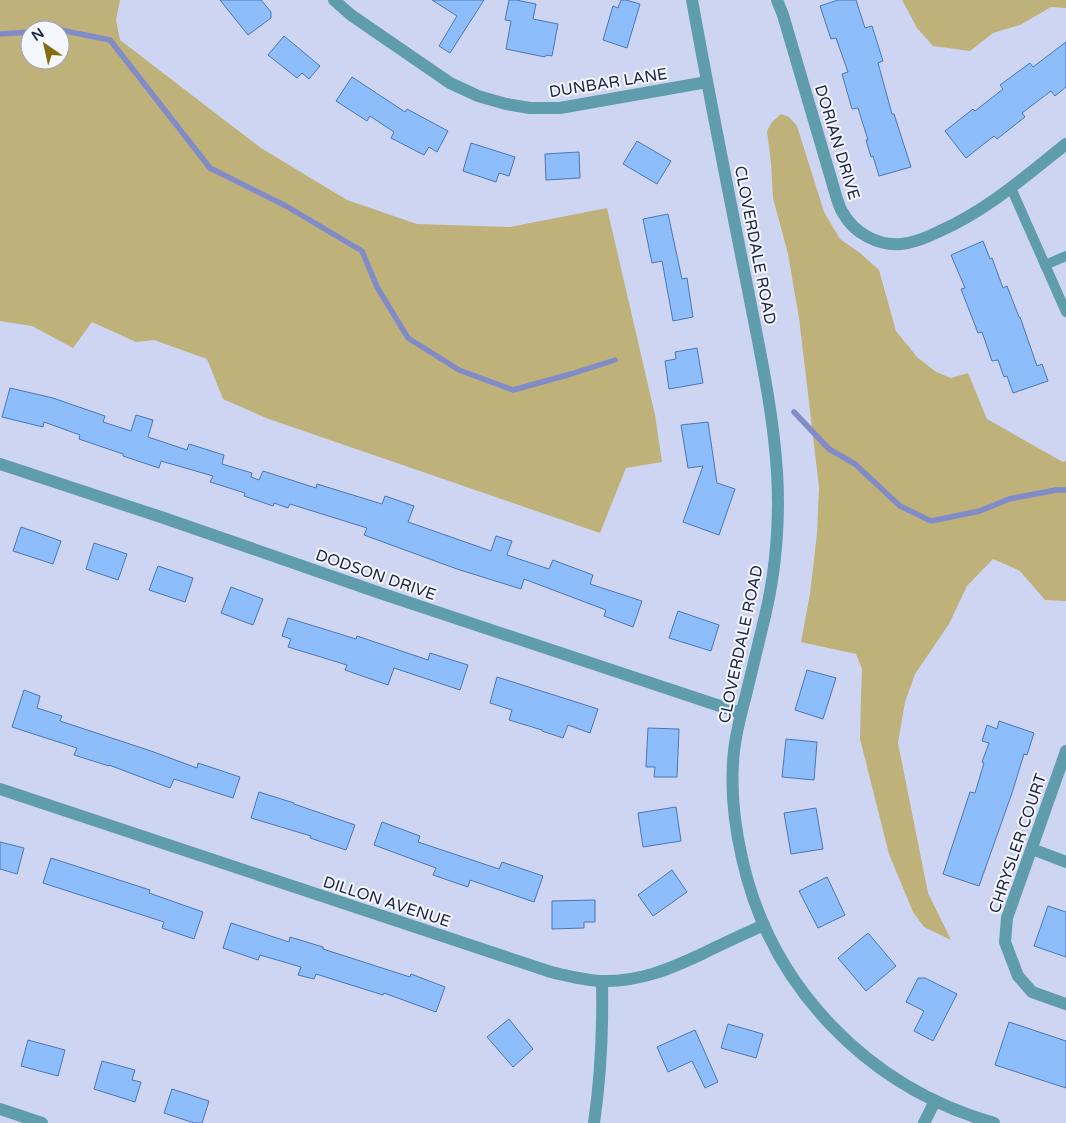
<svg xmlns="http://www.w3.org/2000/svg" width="1066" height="1123" font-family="'Varela Round',sans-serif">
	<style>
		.green { fill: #bfb17a; fill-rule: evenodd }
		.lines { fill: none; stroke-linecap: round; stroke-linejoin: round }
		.stream { stroke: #818bc7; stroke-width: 5.5 }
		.building { fill: #8ebdfc; stroke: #4b77b2 }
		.service { stroke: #5f9cac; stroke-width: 10 }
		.minor { stroke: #5f9cac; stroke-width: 12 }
		.tertiary { stroke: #5f9cac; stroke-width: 12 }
		.labels { text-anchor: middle; stroke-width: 4; stroke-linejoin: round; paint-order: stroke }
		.street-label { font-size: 16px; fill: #212642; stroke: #f5f7ff }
	</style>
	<rect width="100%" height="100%" fill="#ced5f2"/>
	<g class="green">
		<path d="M 0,0 L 120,0 L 116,20 L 120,40 L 261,148 L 347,200 L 417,224 L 510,227 L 607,208 L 655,415 L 662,462 L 626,468 L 600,533 L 266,418 L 223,399 L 207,359 L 154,340 L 136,342 L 92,322 L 73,348 L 32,326 L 0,321 ZM 30,30 L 60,30 L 60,60 L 30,60 Z"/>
		<polygon points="902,0 1066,0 1066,8 1051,7 1020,25 993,33 970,51 933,46 917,28"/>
		<polygon points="781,114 789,117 797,126 824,212 840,239 860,253 879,270 896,331 917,357 936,372 951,378 968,373 987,419 1063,462 1066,461 1066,601 1045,600 1020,571 993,559 967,586 949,624 915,674 905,702 898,743 928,893 951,940 924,927 913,912 889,854 860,739 861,697 862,669 856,654 801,642 810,594 817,534 819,487 799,318 788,254 773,198 771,163 767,131 772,122"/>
	</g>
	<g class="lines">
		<g class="stream">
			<polyline points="60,30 110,40 210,168 286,206 362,251 377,287 408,338 459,370 513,390 571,374 615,360"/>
			<polyline points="0,34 30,32"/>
			<polyline points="794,412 829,449 855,464 900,506 931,521 980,511 1009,499 1056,490 1066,490"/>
		</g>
	</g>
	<g class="building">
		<polygon points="220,0 261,0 271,12 271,18 248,35"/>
		<polygon points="432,0 484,0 450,53 439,46 457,16"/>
		<polygon points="509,0 516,0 536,4 533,19 558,24 552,56 546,55 545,57 506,49 511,21 505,20"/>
		<polygon points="621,0 626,0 640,4 627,48 603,40 613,6 618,8"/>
		<polygon points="838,0 856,0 865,28 872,26 883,61 878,63 892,114 894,114 911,167 879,176 873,156 871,157 866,140 868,140 858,108 852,109 842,74 848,72 836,38 831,39 820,6"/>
		<polygon points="284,36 320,66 309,79 302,73 297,78 268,55"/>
		<polygon points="1066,42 1066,87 1055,96 1051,91 1022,113 1025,117 997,139 994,136 966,158 945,131 973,109 975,111 1003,89 1000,85 1030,63 1033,67"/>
		<polygon points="352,77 405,112 407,109 448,131 437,152 429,147 424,155 391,138 394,132 370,116 367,121 336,101"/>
		<polygon points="637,141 671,161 657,184 623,164"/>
		<polygon points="471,143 515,157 509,176 499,173 496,182 463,171"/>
		<polygon points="579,152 580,178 546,180 545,154"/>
		<polygon points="668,214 682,279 687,278 693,317 673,321 662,261 652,263 643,219"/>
		<polygon points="983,241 990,259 992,258 1003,288 1007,286 1019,317 1020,317 1037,366 1042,364 1048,381 1013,393 1007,376 1004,377 998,360 992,361 982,332 978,333 961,289 965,288 951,255"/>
		<polygon points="697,348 703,383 669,389 665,361 676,359 675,352"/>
		<polygon points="10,388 53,398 105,416 103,422 131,431 136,415 153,420 148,437 187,450 189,444 224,455 222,464 252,473 251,477 259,480 263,471 316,488 317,484 382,504 385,496 414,506 408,522 491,551 496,536 512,541 507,555 549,569 553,560 593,575 590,584 642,601 633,627 604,616 606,610 524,579 521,589 457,569 364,535 367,528 290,504 288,508 274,503 273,506 244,496 245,493 210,482 213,476 161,461 159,468 123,456 123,454 79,439 80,435 44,422 43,427 2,417"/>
		<polygon points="708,422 717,483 735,489 719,535 683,522 703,466 688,468 681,425"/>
		<polygon points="21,527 61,541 53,564 13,551"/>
		<polygon points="94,543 127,554 118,580 86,569"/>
		<polygon points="158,566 193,578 185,602 149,590"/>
		<polygon points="231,587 263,599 253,625 221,613"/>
		<polygon points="678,611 719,625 711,651 669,638"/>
		<polygon points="288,618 356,639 357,636 428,660 430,653 468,665 460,690 394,668 388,685 345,670 347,665 288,647 291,639 282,636"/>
		<polygon points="807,670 836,678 823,719 795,710"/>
		<polygon points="497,677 598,709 590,733 568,725 563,738 542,731 542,730 509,720 512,710 490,703"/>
		<polygon points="24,690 40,696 37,708 62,716 60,721 151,751 197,768 198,763 240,777 233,798 174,779 170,788 109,765 109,766 74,755 77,748 12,727"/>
		<polygon points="999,721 1034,733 1027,755 1024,754 1012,793 979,886 943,874 970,792 975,793 984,763 982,762 989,743 982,741 987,725 997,729"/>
		<polygon points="648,728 679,729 677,777 654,777 655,767 646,767"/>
		<polygon points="786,739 817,742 814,780 782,777"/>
		<polygon points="259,792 294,803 294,804 355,825 346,850 310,838 311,836 251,818"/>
		<polygon points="676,807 681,841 643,847 638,813"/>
		<polygon points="816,808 823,849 791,854 784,813"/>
		<polygon points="382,822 420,836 418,842 499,869 502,862 543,876 534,902 470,880 468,887 433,875 436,868 374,845"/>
		<polygon points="0,842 24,848 17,874 0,869"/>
		<polygon points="51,858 150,890 149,893 203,912 194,939 162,928 164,922 43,883"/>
		<polygon points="672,870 687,892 653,916 638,895"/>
		<polygon points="827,877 845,915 818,928 799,891"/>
		<polygon points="595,900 595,922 584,922 584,928 552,929 552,901"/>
		<polygon points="1048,906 1066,912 1066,957 1034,946"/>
		<polygon points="231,923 289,942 290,937 323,947 323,949 410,977 411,974 445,987 436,1012 384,993 383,995 316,974 314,979 298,975 301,967 260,955 258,960 223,948"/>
		<polygon points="868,933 896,966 866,991 838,958"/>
		<polygon points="918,978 925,978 957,994 933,1041 914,1031 924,1011 906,1002"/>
		<polygon points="509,1019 533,1049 513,1067 487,1037"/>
		<polygon points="1009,1022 1066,1041 1066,1088 995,1065"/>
		<polygon points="728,1024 763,1034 756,1058 721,1048"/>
		<polygon points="695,1030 718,1082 705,1088 692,1061 668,1072 657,1047"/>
		<polygon points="28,1040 65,1050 58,1076 21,1066"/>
		<polygon points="102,1061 135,1070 132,1080 141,1082 135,1102 94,1089"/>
		<polygon points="172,1089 209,1101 202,1123 194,1123 164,1113"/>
	</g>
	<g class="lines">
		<g class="service">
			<polyline points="1011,188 1066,312"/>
			<polyline points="1045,265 1066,256"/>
		</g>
		<g class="minor">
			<polyline points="334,0 351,15 450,83 478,96 506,104 530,108 560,108 707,82"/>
			<path d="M 777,0 L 783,15 L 837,199 C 839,204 840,209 843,213 C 854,233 878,246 901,244 C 914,243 928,237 940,231 C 987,210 1026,176 1066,144"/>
			<polyline points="0,464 161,517 380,593 741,713"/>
			<polyline points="1066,751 1007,918 1005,942 1018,976 1032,992 1066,1004"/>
			<path d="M 0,789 L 551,972 C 568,976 584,980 601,981 C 640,982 670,969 704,953 C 724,943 744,934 764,925"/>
			<polyline points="1032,849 1066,862"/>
			<polyline points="0,1109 42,1123"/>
			<path d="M 594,1123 C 601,1075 603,1029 602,981"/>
			<polyline points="924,1123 935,1101"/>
		</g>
		<path class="tertiary" d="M 692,0 C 709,95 728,190 747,285 C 759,347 773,409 777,472 C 780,518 776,571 765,616 C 759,642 752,669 746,695 C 741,714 736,732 734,751 C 730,787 734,823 742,858 C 770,986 867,1087 994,1123"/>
	</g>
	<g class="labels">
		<g class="street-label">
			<text transform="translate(608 82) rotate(-9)" y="6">DUNBAR LANE</text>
			<text transform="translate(838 142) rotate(73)" y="6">DORIAN DRIVE</text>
			<text transform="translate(756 245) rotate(79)" y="6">CLOVERDALE ROAD</text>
			<text transform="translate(376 574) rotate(19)" y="6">DODSON DRIVE</text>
			<text transform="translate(740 644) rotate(-78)" y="6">CLOVERDALE ROAD</text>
			<text transform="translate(1017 843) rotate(-71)" y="6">CHRYSLER COURT</text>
			<text transform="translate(387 901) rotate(18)" y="6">DILLON AVENUE</text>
		</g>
	</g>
	<g transform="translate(45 45) rotate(326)"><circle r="24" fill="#f5f7ff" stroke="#a0a3b3"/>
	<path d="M0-4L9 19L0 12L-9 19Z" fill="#826e0c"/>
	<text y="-8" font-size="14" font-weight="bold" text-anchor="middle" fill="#212642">N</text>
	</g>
</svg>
